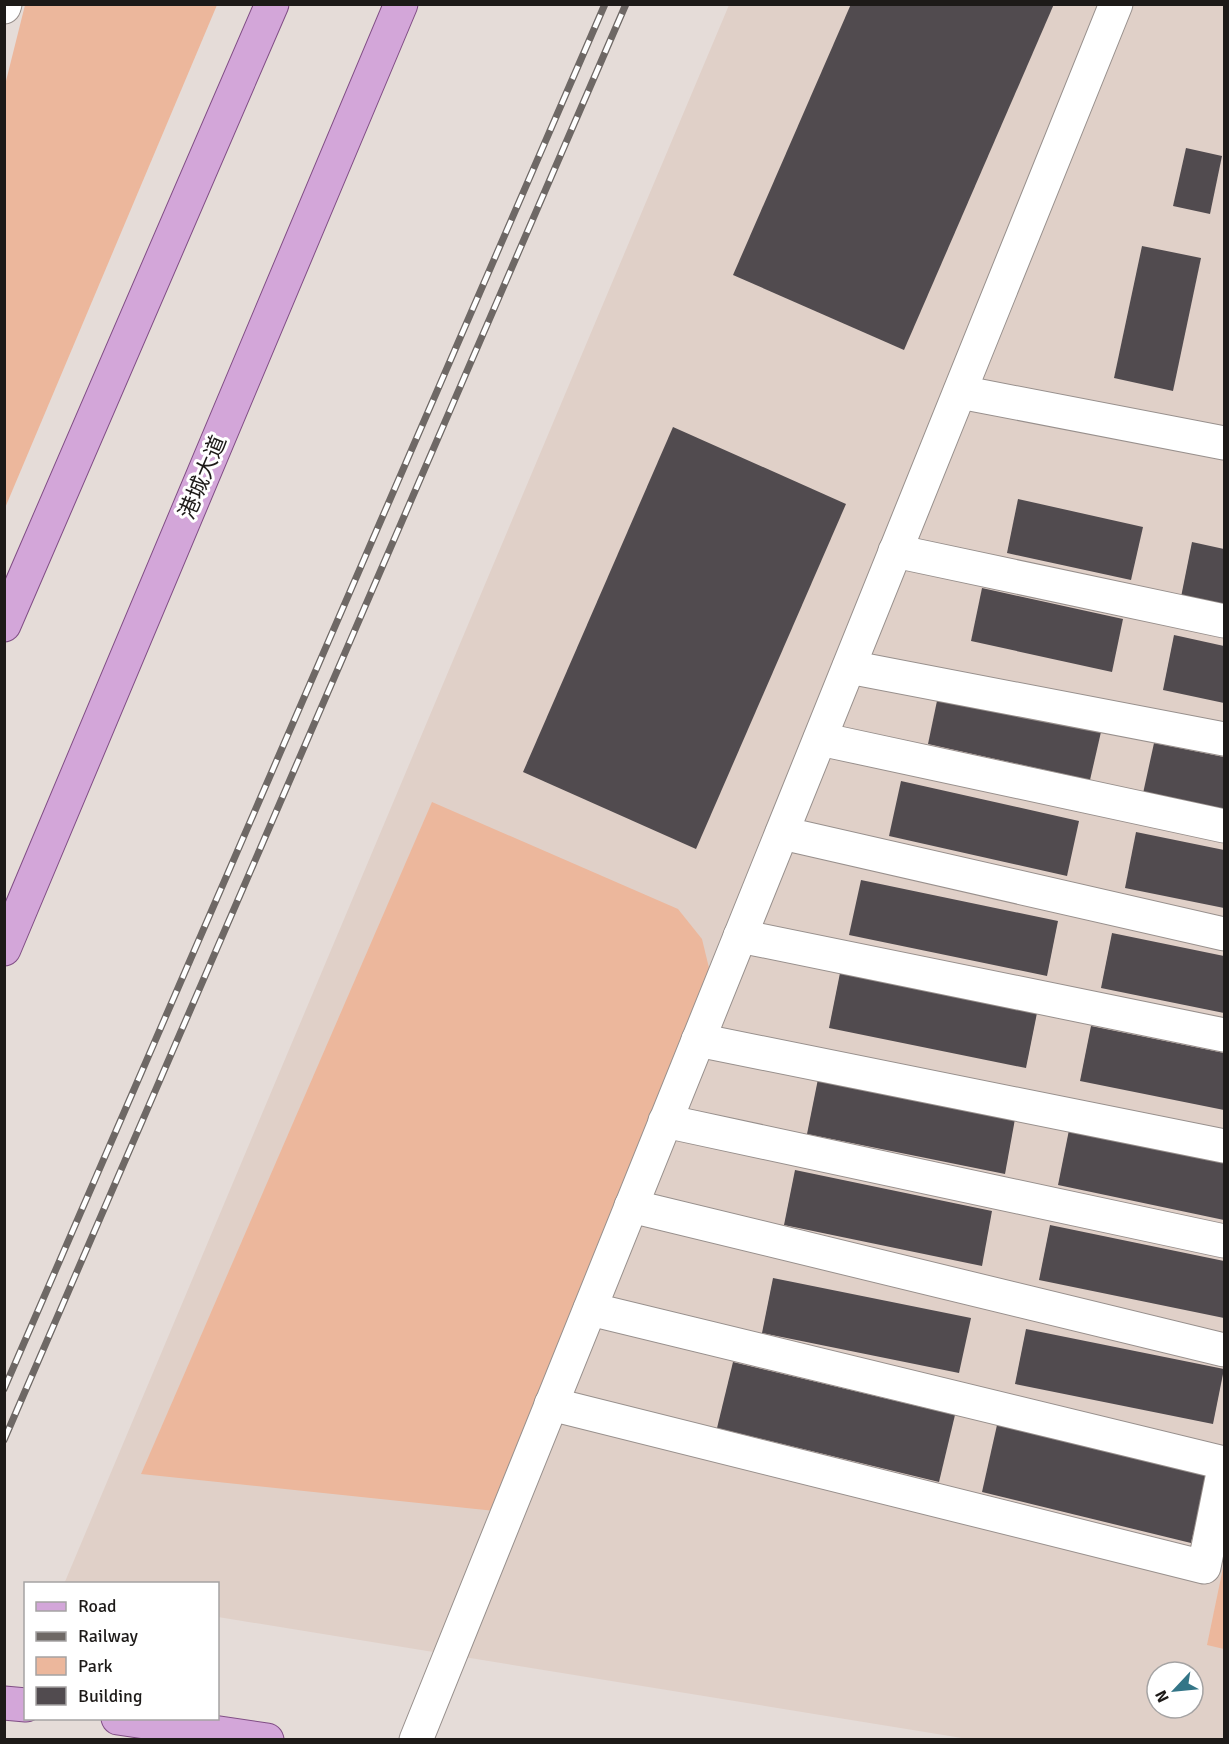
<svg xmlns="http://www.w3.org/2000/svg" width="1229" height="1744" font-family="Signika,'Noto Sans SC',sans-serif">
	<style>
		.built { fill: #e0d0c8; fill-rule: evenodd }
		.green { fill: #ecb79c }
		.building { fill: #514b4f }
		.lines { fill: none; stroke-linecap: round; stroke-linejoin: round }
		.minor-casing { stroke: #98908d; stroke-width: 35 }
		.major-casing { stroke: #804e85; stroke-width: 35 }
		.minor { stroke: #fff; stroke-width: 33 }
		.major { stroke: #d3a6d9; stroke-width: 33 }
		.rail-casing { stroke: #6e6865; stroke-width: 7 }
		.rail { stroke: #fff; stroke-width: 4.5; stroke-dasharray: 14; stroke-linecap: butt }
		.labels { text-anchor: middle; stroke-width: 6; stroke-linejoin: round; paint-order: stroke }
		.street-label { font-size: 22px; fill: #1d1a18; stroke: #fff }
	</style>
	<rect width="100%" height="100%" fill="#e5dcd8"/>
	<path class="built" d="M 729,5 L 1224,5 L 1224,1739 L 968,1739 L 218,1617 L 218,1584 L 64,1584 ZM 1157,1672 L 1193,1672 L 1193,1708 L 1157,1708 Z"/>
	<g class="green">
		<polygon points="25,5 217,5 5,508 4,89"/>
		<polygon points="432,802 678,909 702,939 710,972 495,1511 141,1474"/>
		<polygon points="1224,1563 1224,1649 1207,1645"/>
	</g>
	<g class="building">
		<polygon points="851,4 1054,4 904,350 733,275"/>
		<polygon points="1186,148 1222,156 1210,214 1173,206"/>
		<polygon points="1142,246 1201,258 1173,391 1114,378"/>
		<polygon points="673,427 846,504 696,849 523,772"/>
		<polygon points="1018,499 1143,527 1131,580 1007,553"/>
		<polygon points="1192,542 1224,549 1224,606 1181,597"/>
		<polygon points="982,588 1123,619 1112,672 971,641"/>
		<polygon points="1174,635 1224,646 1224,703 1163,690"/>
		<polygon points="938,696 1101,732 1090,780 928,744"/>
		<polygon points="1154,743 1224,757 1224,814 1142,798"/>
		<polygon points="901,781 1079,821 1067,876 889,836"/>
		<polygon points="1136,832 1224,850 1224,908 1125,888"/>
		<polygon points="861,880 1058,921 1047,976 849,935"/>
		<polygon points="1112,933 1224,956 1224,1013 1101,988"/>
		<polygon points="840,973 1037,1013 1026,1068 829,1028"/>
		<polygon points="1091,1026 1224,1053 1224,1110 1080,1081"/>
		<polygon points="818,1079 1015,1119 1005,1174 807,1134"/>
		<polygon points="1069,1130 1224,1162 1224,1220 1058,1185"/>
		<polygon points="795,1170 992,1211 982,1266 784,1225"/>
		<polygon points="1050,1225 1224,1261 1224,1318 1039,1280"/>
		<polygon points="773,1278 971,1318 959,1373 762,1333"/>
		<polygon points="1026,1329 1224,1369 1213,1424 1015,1384"/>
		<polygon points="733,1362 955,1415 939,1482 717,1428"/>
		<polygon points="997,1425 1207,1476 1191,1543 982,1492"/>
	</g>
	<g class="lines">
		<defs>
			<g id="minor">
				<polyline points="4,7 5,4"/>
				<polyline points="960,392 1224,443"/>
				<polyline points="895,551 1224,621"/>
				<polyline points="849,667 1224,739"/>
				<polyline points="820,739 1224,826"/>
				<polyline points="782,833 1224,934"/>
				<polyline points="740,936 1224,1035"/>
				<polyline points="698,1040 1224,1146"/>
				<polyline points="665,1121 1224,1241"/>
				<polyline points="631,1206 1224,1350"/>
				<polyline points="590,1309 1224,1463"/>
				<polyline points="551,1404 1204,1567 1224,1468"/>
				<polyline points="416,1740 1116,4"/>
			</g>
			<g id="major">
				<polyline points="4,625 272,4"/>
				<polyline points="4,949 401,4"/>
				<polyline points="4,1703 26,1705"/>
				<polyline points="118,1718 267,1740"/>
			</g>
		</defs>
		<use href="#minor" class="minor-casing"/>
		<use href="#major" class="major-casing"/>
		<use href="#minor" class="minor"/>
		<use href="#major" class="major"/>
		<defs>
			<g id="rail">
				<polyline points="4,1389 605,4"/>
				<polyline points="4,1440 626,4"/>
			</g>
		</defs>
		<use href="#rail" class="rail-casing"/>
		<use href="#rail" class="rail"/>
	</g>
	<g class="labels">
		<g class="street-label">
			<text transform="translate(202 477) rotate(-67)" y="8">港城大道</text>
		</g>
	</g>
	<rect width="1229" height="1744" fill="none" stroke="#1d1a18" stroke-width="12"/>
	<rect x="24" y="1582" width="195" height="138" fill="#ffffff" stroke="#a5a3a3" stroke-width="1.5"/>
	<rect x="36" y="1602" width="30" height="9" fill="#d3a6d9" stroke="#a5a3a3" stroke-width="1.5"/>
	<text x="78" y="1612" font-size="18" fill="#1d1a18">Road</text>
	<rect x="36" y="1632" width="30" height="9" fill="#6e6865" stroke="#a5a3a3" stroke-width="1.5"/>
	<text x="78" y="1642" font-size="18" fill="#1d1a18">Railway</text>
	<rect x="36" y="1657" width="30" height="18" fill="#ecb79c" stroke="#a5a3a3" stroke-width="1.5"/>
	<text x="78" y="1672" font-size="18" fill="#1d1a18">Park</text>
	<rect x="36" y="1687" width="30" height="18" fill="#514b4f" stroke="#a5a3a3" stroke-width="1.5"/>
	<text x="78" y="1702" font-size="18" fill="#1d1a18">Building</text>
	<g transform="translate(1175 1690) rotate(244)"><circle r="28" fill="#ffffff" stroke="#a5a3a3" stroke-width="1.5"/>
	<path d="M0-4.5L10 22L0 15L-10 22Z" fill="#337587"/>
	<text y="-9" font-size="16" font-weight="bold" text-anchor="middle" fill="#1d1a18">N</text>
	</g>
</svg>
